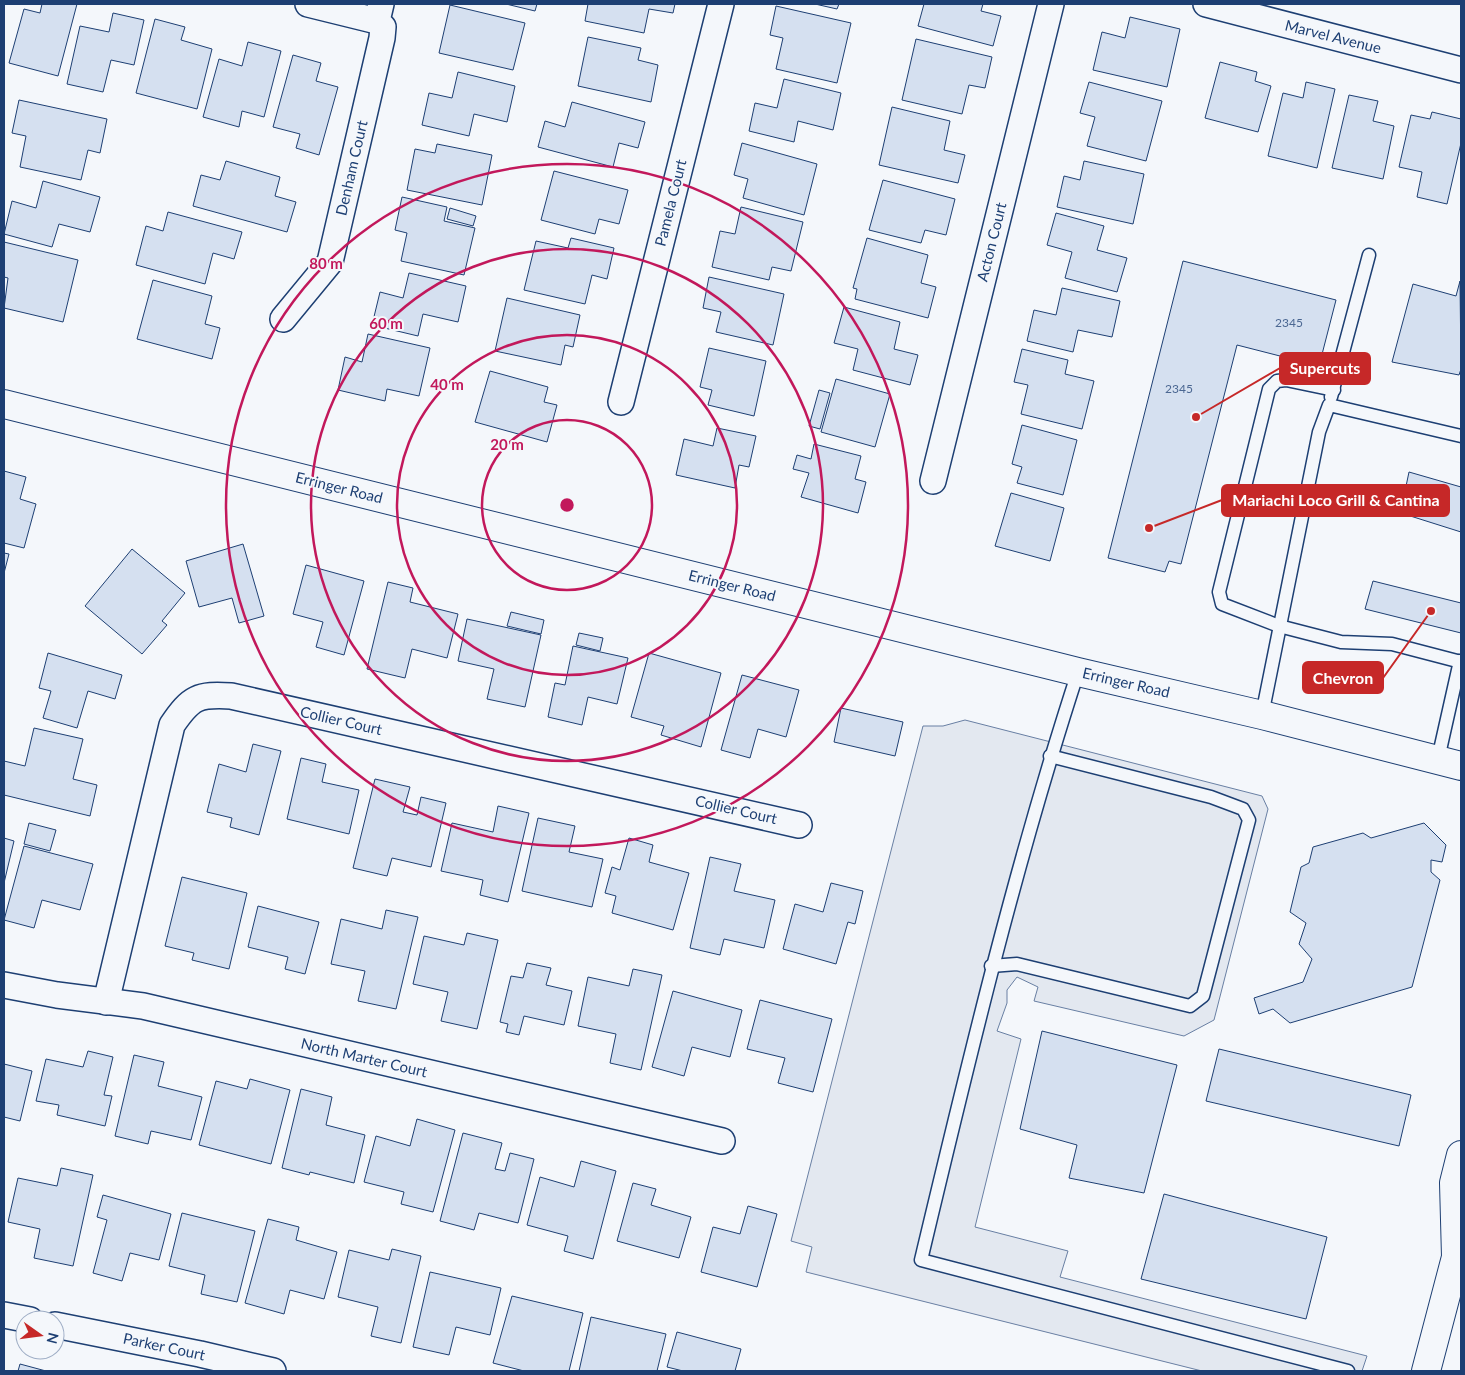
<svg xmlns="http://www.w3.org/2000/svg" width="1465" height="1375" font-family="Lato,sans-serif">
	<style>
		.parking { fill: #e3e8f0; stroke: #687fa3 }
		.building { fill: #d5e0f0; stroke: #1d3f73 }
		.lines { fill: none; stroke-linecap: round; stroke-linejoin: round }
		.service-casing { stroke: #1d3f73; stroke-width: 15 }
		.minor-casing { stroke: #1d3f73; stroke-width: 28 }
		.secondary-casing { stroke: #1d3f73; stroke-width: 30 }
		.service { stroke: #f4f7fb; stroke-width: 12 }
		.minor { stroke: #f4f7fb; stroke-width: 25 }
		.secondary { stroke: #f4f7fb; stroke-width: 28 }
		.ring { fill: none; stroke: #c2185b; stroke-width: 2.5 }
		.labels { text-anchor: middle; stroke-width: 4; stroke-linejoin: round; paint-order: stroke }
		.number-label { font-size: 12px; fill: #4b6792 }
		.street-label { font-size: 15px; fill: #1d3f73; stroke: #f4f7fb }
		.centre { fill: #c2185b; stroke: #f4f7fb; stroke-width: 2.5 }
		.ring-label { font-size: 15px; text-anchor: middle; font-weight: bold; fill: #c2185b; stroke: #f4f7fb; stroke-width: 4; stroke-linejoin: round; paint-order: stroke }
		.leader { fill: none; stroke: #c62828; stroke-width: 2 }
		.callout-dot { fill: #c62828; stroke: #f4f7fb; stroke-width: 2 }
		.callout { fill: #c62828; stroke: #c62828; stroke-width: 2 }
		.callout-label { font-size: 16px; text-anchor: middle; font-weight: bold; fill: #fff }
	</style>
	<rect width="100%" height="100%" fill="#f4f7fb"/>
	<polygon class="parking" points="965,720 1262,796 1268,809 1214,1020 1184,1036 1034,1001 1038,987 1017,977 1007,990 1007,1003 997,1031 1021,1039 975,1227 1068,1251 1060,1277 1367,1356 1362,1371 1202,1371 806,1272 812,1247 791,1241 923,726 943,726"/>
	<g class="building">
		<polygon points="42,4 77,4 58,76 9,63 24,9 40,13"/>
		<polygon points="506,4 537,4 535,11"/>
		<polygon points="588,4 675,4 673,13 649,9 644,33 585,21"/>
		<polygon points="815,4 839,4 837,9"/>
		<polygon points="924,4 983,4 981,11 1001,16 993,46 918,26"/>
		<polygon points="450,5 525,23 513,70 439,53"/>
		<polygon points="776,6 851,23 837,83 776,69 783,38 770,35"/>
		<polygon points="113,13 144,20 134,65 111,60 103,92 67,84 80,26 109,32"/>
		<polygon points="1130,17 1180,29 1167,87 1093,70 1102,32 1125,38"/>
		<polygon points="155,19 185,27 181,40 212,49 197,109 136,93"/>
		<polygon points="588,37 641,48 638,60 658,65 651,102 578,86"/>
		<polygon points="916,39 992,57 985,88 969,85 962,114 902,100"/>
		<polygon points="248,42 281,51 264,117 242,111 239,127 203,117 219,59 242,66"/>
		<polygon points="293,55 321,63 316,81 338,87 319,155 296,148 300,134 273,127"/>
		<polygon points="1220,62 1257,72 1255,81 1271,86 1258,132 1205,118"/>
		<polygon points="458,72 515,86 507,122 474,114 469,136 422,125 429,93 452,98"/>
		<polygon points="784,79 841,93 833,130 798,121 794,142 749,131 755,103 777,108"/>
		<polygon points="1089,82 1162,101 1146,161 1087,146 1095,117 1080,113"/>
		<polygon points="1306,82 1335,89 1317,168 1268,156 1283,93 1303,98"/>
		<polygon points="1349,95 1378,101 1373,121 1394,126 1383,179 1332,168"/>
		<polygon points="19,100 107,119 100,153 88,150 81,180 20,167 26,136 12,133"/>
		<polygon points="572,102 645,122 638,148 619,143 613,167 538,147 545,121 565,127"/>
		<polygon points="892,107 950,121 944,150 965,155 958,183 879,165"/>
		<polygon points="1432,112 1461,119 1461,143 1447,204 1417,197 1422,172 1399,167 1411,115 1430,119"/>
		<polygon points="742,143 817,164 804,215 743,198 748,179 734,175"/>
		<polygon points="437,144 492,155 482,205 407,190 415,149 435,153"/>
		<polygon points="226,161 280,177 275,196 296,202 287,232 193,206 201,175 220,180"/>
		<polygon points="1084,161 1144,174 1133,224 1057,207 1064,176 1080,180"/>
		<polygon points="554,171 628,190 619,224 599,219 595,234 541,220"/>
		<polygon points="883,180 955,199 946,235 925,230 921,243 869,230"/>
		<polygon points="43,181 100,197 90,232 59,224 52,247 4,234 12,201 36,208"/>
		<polygon points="402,197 447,207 444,221 475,228 464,275 401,261 407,233 395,230"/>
		<polygon points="741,207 803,222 791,271 772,267 769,280 712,267 720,231 735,234"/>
		<polygon points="450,208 476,216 473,226 447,219"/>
		<polygon points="168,212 242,232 234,259 213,253 205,284 136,265 146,226 163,231"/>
		<polygon points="1056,213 1104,226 1097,250 1127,258 1117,292 1065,278 1072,252 1047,245"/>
		<polygon points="571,238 614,248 607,279 592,275 585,304 524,290 536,241 568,248"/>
		<polygon points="867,238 928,255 921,283 936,287 928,318 855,299 857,289 853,288"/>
		<polygon points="4,242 78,260 63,322 4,308 8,278 4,277"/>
		<polygon points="1183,261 1336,300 1319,366 1237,345 1181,564 1169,561 1165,572 1108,558"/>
		<polygon points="409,273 466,286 458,322 423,314 418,336 372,325 380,292 403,298"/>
		<polygon points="709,277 784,294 773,345 716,332 721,312 703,308"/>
		<polygon points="153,280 212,296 205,324 220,328 212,359 137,339"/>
		<polygon points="1460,281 1461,369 1459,375 1392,362 1413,284 1456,296"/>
		<polygon points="1062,288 1120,301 1112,337 1078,330 1073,352 1027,341 1034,310 1056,315"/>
		<polygon points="507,298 580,315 573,347 565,345 561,365 495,351"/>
		<polygon points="844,307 900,322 894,349 918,355 910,385 853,370 858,349 834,343"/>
		<polygon points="368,334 430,348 419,396 387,389 385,401 338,390 345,357 362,362"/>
		<polygon points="709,348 766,361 754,416 708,405 712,390 700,387"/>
		<polygon points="1022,349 1068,360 1065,374 1094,381 1082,429 1021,414 1028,385 1014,382"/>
		<polygon points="490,371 548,387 544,402 557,405 547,442 475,422"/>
		<polygon points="836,379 890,394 875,447 821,432"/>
		<polygon points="819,390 830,393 820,429 809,426"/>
		<polygon points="1022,425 1077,440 1063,495 1017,483 1022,467 1012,464"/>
		<polygon points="717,428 756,436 749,467 739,465 735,488 676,475 684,439 713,446"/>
		<polygon points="814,444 861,456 855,479 866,482 858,513 801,497 809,473 793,469 797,455 811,459"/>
		<polygon points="4,471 26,477 20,499 36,504 24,548 4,543"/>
		<polygon points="1409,472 1461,487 1461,532 1404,514 1409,493 1405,491"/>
		<polygon points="1011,493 1064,508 1050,561 995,546"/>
		<polygon points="243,544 264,616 239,623 232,598 199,607 186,561"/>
		<polygon points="132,549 185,593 162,621 167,625 142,654 85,606"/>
		<polygon points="4,553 9,554 4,573"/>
		<polygon points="306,565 364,581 344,655 316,647 323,622 293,614"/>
		<polygon points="1373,581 1461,603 1461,633 1365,609"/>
		<polygon points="388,582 413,588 410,602 458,614 447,658 412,649 405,678 367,669"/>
		<polygon points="511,612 544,620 541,634 507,626"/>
		<polygon points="467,619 541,635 525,707 487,699 494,669 458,661"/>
		<polygon points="579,633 603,638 600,651 576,645"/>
		<polygon points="573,646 628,658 617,704 588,697 582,725 548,717 555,683 565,685"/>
		<polygon points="48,653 122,675 115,699 88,691 77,728 43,718 51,691 39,688"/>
		<polygon points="649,653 721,673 701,747 661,735 664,726 631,717"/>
		<polygon points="742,675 799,690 786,737 758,729 750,758 721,750"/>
		<polygon points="841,708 903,722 895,756 834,742"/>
		<polygon points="34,728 83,739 73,779 97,785 90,816 4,795 4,761 25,766"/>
		<polygon points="253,744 281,751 259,835 230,827 232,818 207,812 219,764 246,772"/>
		<polygon points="301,758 326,764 322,782 359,790 349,834 287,819"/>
		<polygon points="375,779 410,787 403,812 417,815 421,797 446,803 431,867 392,858 387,876 353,868"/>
		<polygon points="498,806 529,813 508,902 480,895 483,880 441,871 452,823 493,832"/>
		<polygon points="538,818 575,826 569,852 603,859 592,907 522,891"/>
		<polygon points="29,823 56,830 50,851 24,844"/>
		<polygon points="1424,823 1446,845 1442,862 1431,860 1431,872 1440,880 1412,987 1290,1023 1273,1009 1259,1014 1254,998 1303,982 1312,959 1299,944 1306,923 1290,912 1301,867 1309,863 1313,847 1363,833 1371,838"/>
		<polygon points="4,838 14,841 4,883"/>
		<polygon points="629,838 653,845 649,862 689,873 673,930 612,913 616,896 605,893 612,867 620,870"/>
		<polygon points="24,846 93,864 80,910 42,900 34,928 4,920"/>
		<polygon points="710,857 741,864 734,891 775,900 764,948 724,939 720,955 690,948"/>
		<polygon points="182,877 247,893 229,969 192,960 194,953 165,946"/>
		<polygon points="831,883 863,891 855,924 848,922 836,964 783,949 795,904 823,912"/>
		<polygon points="258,906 319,922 305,974 285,969 288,957 248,947"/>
		<polygon points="386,910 418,917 396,1009 358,1001 365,971 331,964 341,919 382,929"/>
		<polygon points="467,933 498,940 477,1029 441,1021 448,992 413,984 424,936 464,945"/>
		<polygon points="527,963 551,968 546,985 572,991 564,1025 524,1016 519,1035 506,1032 508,1024 500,1022 511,976 523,978"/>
		<polygon points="633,969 662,975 641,1070 610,1063 616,1034 578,1026 588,977 629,986"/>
		<polygon points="673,991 742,1010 730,1057 692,1047 684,1076 652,1067"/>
		<polygon points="760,1000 832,1019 813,1092 778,1083 785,1058 747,1049"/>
		<polygon points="1042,1031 1177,1065 1144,1193 1069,1178 1077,1145 1020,1129"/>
		<polygon points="1219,1049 1411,1095 1399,1146 1206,1101"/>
		<polygon points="88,1051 113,1057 104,1095 112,1096 105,1126 57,1115 59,1105 36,1101 46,1059 83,1067"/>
		<polygon points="134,1055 164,1062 158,1086 202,1097 191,1140 151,1131 148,1144 115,1136"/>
		<polygon points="4,1064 32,1071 20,1121 4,1117"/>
		<polygon points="250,1079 290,1090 271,1164 199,1145 216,1081 247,1089"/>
		<polygon points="301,1089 332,1097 326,1125 365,1135 354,1183 310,1172 309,1175 282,1168"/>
		<polygon points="417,1119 455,1130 433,1212 401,1204 404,1192 364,1182 376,1136 410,1146"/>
		<polygon points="463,1133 502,1143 495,1169 505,1171 510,1153 534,1159 518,1223 479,1213 474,1230 440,1221"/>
		<polygon points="581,1161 616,1171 593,1259 564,1251 568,1236 527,1225 540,1177 574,1187"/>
		<polygon points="61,1168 93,1175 73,1266 34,1258 40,1229 8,1222 18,1178 57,1186"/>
		<polygon points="633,1183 656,1189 651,1205 691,1217 679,1258 617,1241"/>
		<polygon points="1164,1194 1327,1237 1306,1319 1141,1279"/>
		<polygon points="103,1195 171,1214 159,1260 130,1253 122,1281 93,1273 107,1220 97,1217"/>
		<polygon points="748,1206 777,1214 757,1287 701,1272 713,1227 740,1234"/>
		<polygon points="182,1213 255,1231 237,1302 201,1294 205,1275 169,1266"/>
		<polygon points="268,1219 299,1227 296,1240 337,1252 324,1299 290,1290 284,1314 245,1303"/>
		<polygon points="392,1249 421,1256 401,1343 371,1336 378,1307 338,1297 349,1250 389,1260"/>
		<polygon points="430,1272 501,1288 490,1335 456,1327 449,1355 413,1347"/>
		<polygon points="512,1296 583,1313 569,1371 524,1371 493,1363"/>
		<polygon points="591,1317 666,1334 657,1371 579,1371"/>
		<polygon points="677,1332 741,1349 735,1371 683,1371 667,1367"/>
		<polygon points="20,1364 46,1371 18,1371"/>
	</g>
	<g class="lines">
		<defs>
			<g id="service">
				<polyline points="1334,390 1286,380 1277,381 1269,389 1219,592 1222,604 1279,626 1341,642 1392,644 1461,662"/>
				<polyline points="1331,397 1369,255"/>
				<path d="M 1078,672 C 1015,865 968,1063 921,1260 L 1348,1371"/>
				<polyline points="1262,715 1319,432 1329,405 1461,436"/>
				<polyline points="1438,759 1460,661"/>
				<polyline points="991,966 1017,964 1190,1006 1203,996 1249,820 1243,809 1211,797 1050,756"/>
			</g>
			<g id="minor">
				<polyline points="308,4 377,21"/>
				<polyline points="1206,4 1461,70"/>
				<polyline points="283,319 330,262 382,38 383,27 377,21 381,4"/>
				<polyline points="621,402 721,4"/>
				<polyline points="933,481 1051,4"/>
				<polyline points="4,985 57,995 143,1006 722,1141"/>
				<path d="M 106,1002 L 172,725 C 191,697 198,694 231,696 L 799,825"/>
				<polyline points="4,1315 30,1320"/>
				<polyline points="55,1325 200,1354 273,1371"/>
			</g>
			<g id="secondary">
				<polyline points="4,404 1078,672 1262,715 1461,766"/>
				<polyline points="1426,1371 1456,1257 1454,1183 1461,1155"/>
			</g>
		</defs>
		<use href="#service" class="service-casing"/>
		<use href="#minor" class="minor-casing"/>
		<use href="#secondary" class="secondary-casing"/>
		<use href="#service" class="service"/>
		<use href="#minor" class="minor"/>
		<use href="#secondary" class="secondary"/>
	</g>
	<g class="ring">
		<circle cx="567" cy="505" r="85"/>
		<circle cx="567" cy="505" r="170"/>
		<circle cx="567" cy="505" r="256"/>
		<circle cx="567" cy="505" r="341"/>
	</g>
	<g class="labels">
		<g class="number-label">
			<text x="1289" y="327">2345</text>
			<text x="1179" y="393">2345</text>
		</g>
		<g class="street-label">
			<text transform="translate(1333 37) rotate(14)" y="5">Marvel Avenue</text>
			<text transform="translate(352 168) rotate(-77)" y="5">Denham Court</text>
			<text transform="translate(671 203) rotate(-76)" y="5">Pamela Court</text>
			<text transform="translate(992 242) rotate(-76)" y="5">Acton Court</text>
			<text transform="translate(339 488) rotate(14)" y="5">Erringer Road</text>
			<text transform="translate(732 586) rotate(14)" y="5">Erringer Road</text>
			<text transform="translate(1126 683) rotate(13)" y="5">Erringer Road</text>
			<text transform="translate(341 721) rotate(13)" y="5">Collier Court</text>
			<text transform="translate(736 810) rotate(13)" y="5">Collier Court</text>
			<text transform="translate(364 1058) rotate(13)" y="5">North Marter Court</text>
			<text transform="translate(164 1347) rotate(12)" y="5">Parker Court</text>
		</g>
	</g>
	<circle cx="567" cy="505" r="8" class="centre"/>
	<g class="ring-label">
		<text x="326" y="269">80 m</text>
		<text x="386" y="329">60 m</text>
		<text x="447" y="390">40 m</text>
		<text x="507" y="450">20 m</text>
	</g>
	<path class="leader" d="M1196 417L1280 368M1149 528L1222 500M1431 611L1383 678"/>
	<g class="callout-dot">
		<circle cx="1196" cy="417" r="5"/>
		<circle cx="1149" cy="528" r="5"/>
		<circle cx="1431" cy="611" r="5"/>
	</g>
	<g class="callout">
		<rect x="1280" y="353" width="90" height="31" rx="5"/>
		<rect x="1222" y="485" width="227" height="31" rx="5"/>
		<rect x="1303" y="662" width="80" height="31" rx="5"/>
	</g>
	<g class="callout-label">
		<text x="1325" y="374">Supercuts</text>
		<text x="1336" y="506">Mariachi Loco Grill &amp; Cantina</text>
		<text x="1343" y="684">Chevron</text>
	</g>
	<rect width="1465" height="1375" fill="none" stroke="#1d3f73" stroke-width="10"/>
	<g transform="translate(40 1335) rotate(104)"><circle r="24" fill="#f4f7fb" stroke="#9eadc5"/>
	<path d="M0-4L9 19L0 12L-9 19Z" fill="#c62828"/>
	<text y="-8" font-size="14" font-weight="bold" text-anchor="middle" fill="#1d3f73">N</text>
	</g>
</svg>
